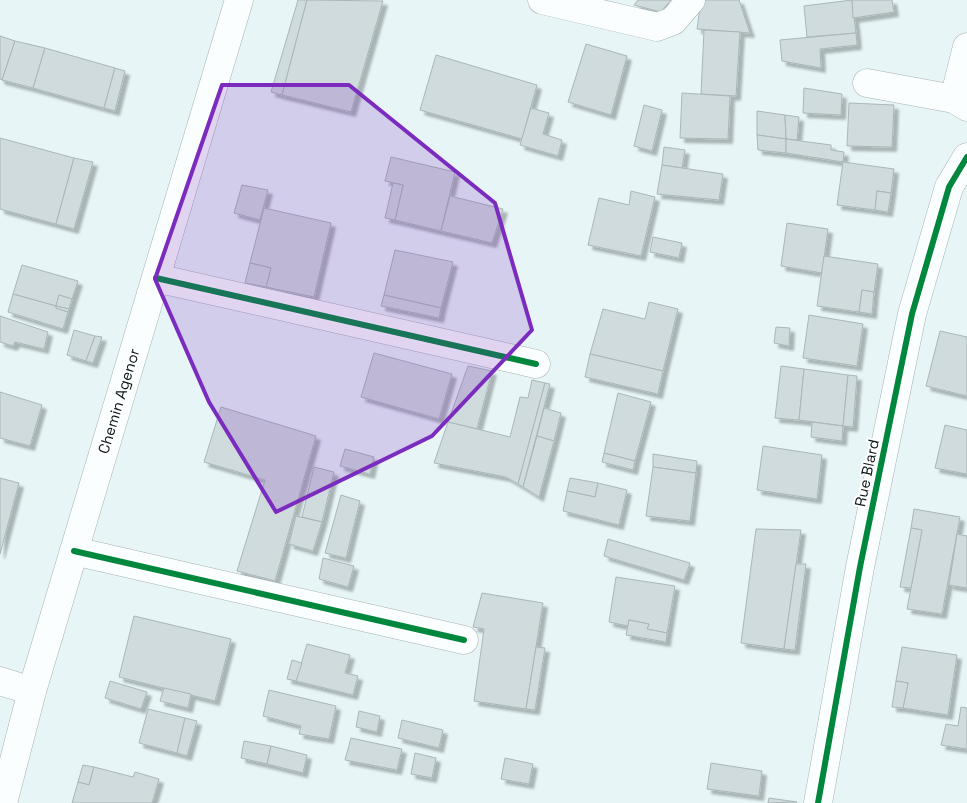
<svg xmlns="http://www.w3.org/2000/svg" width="967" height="803" font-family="'Space Grotesk',sans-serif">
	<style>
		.building { fill: #cfdbdd; stroke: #aab6b8; filter: url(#shadow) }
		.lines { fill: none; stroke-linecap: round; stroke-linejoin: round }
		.minor-casing { stroke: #a6b2b4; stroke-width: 29 }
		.secondary-casing { stroke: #a6b2b4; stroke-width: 29 }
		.minor { stroke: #fbfefe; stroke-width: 28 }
		.secondary { stroke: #fbfefe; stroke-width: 28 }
		.cycleway-casing { stroke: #fff; stroke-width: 9 }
		.cycleway { stroke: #00873e; stroke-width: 6 }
		.marked { fill: #7b2cbf; fill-opacity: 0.2; stroke: #7b2cbf; stroke-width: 4; stroke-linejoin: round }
		.labels { text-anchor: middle; stroke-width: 4; stroke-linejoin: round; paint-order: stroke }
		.street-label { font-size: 15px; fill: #091416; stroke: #fff }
	</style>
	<defs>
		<filter id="shadow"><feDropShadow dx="4.5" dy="4.5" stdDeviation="1" flood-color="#0004"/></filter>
	</defs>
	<rect width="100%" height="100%" fill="#e7f5f7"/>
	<g class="building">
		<polygon points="298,0 307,0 282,95 271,92"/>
		<polygon points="307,0 383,1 351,112 282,95"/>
		<polygon points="638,0 671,0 661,12 634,5"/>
		<polygon points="701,0 739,0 750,33 697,29"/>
		<polygon points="852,0 856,33 807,37 804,6"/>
		<polygon points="852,0 892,0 894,12 853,18"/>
		<polygon points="704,30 740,32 736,96 701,94"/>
		<polygon points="856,33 857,45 820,49 821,68 782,61 780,40"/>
		<polygon points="0,36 15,41 2,80 0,79"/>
		<polygon points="15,41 45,48 33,88 2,80"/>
		<polygon points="586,44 627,56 611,115 568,102"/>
		<polygon points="45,48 115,68 104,108 33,88"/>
		<polygon points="436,55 537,85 522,139 420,110"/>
		<polygon points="115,68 125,71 115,111 104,108"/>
		<polygon points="804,88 842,94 841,115 803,113"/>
		<polygon points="682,93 730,96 728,139 680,138"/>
		<polygon points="849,103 894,105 892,147 847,146"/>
		<polygon points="644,105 662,110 652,151 634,146"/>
		<polygon points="531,108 549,113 543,134 562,140 558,156 520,145"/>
		<polygon points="757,111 785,115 786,139 757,135"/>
		<polygon points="785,115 799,117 797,140 786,139"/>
		<polygon points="757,135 786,139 786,153 758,150"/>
		<polygon points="0,138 74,158 56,224 0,209"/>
		<polygon points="786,139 831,145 831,150 844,152 843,162 786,153"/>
		<polygon points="664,147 685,150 682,168 662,165"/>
		<polygon points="391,157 455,172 441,231 395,220 403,185 385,181"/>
		<polygon points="74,158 93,162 74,229 56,224"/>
		<polygon points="843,162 894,169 891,193 877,191 875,210 837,205"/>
		<polygon points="662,165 723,174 719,200 657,194"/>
		<polygon points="393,183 403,185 395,220 385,218"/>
		<polygon points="242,185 268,190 260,220 234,213"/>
		<polygon points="631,191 655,197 641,256 588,245 599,198 629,205"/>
		<polygon points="877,191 891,193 888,212 875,210"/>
		<polygon points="450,196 503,209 492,243 441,231"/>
		<polygon points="264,208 331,223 314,297 266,287 271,268 250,263"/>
		<polygon points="787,223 828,229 822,273 781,266"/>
		<polygon points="653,237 682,243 679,258 650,252"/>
		<polygon points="395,250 453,262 441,308 384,295"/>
		<polygon points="824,256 878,264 874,292 862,290 859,312 817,306"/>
		<polygon points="250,263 271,268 266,287 245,283"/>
		<polygon points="22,265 78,281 72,299 59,295 56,306 13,294"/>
		<polygon points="862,290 874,292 872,314 859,312"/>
		<polygon points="13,294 56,306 56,308 68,312 63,329 8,312"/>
		<polygon points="59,295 72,299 69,309 56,306"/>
		<polygon points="384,295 441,308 439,318 381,306"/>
		<polygon points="649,302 678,309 663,371 590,354 603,309 645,319"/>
		<polygon points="56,306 69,309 68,312 56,308"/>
		<polygon points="809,315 863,324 857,366 803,358"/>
		<polygon points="0,316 48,332 44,349 15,342 13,346 0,342"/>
		<polygon points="776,327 790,328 789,346 774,343"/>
		<polygon points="74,330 95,336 86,361 67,355"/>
		<polygon points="940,331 967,337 967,396 926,386"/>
		<polygon points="95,336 102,337 93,363 86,361"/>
		<polygon points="374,353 452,374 439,419 361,397"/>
		<polygon points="590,354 663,371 658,394 585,377"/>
		<polygon points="468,366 492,371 477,429 448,422"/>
		<polygon points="781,366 804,369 799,420 775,418"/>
		<polygon points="804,369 848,375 843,426 799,420"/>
		<polygon points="848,375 857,376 853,427 843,426"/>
		<polygon points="532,380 545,383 518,484 506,477 434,463 448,422 510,437 520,397 528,398"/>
		<polygon points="545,383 550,384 523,487 518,484"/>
		<polygon points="0,392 42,405 30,446 0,438"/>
		<polygon points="618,393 651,402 635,461 604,453"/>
		<polygon points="221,407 316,436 275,581 237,571 265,480 204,462"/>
		<polygon points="544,408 561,413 554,441 537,436"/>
		<polygon points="812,422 843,426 842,441 811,437"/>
		<polygon points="945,425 967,430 967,474 935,468"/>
		<polygon points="537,436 554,441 539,497 523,487"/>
		<polygon points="763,446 822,455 817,499 757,490"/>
		<polygon points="345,449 374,457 370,474 340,466"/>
		<polygon points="604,453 635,461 633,470 602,462"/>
		<polygon points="653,454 697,461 696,473 653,467"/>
		<polygon points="314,467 334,472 322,522 302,517"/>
		<polygon points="653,467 696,473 690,521 646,516"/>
		<polygon points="0,478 19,483 0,554"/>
		<polygon points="570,478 598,483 595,497 567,491"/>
		<polygon points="598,483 627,490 619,525 563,511 567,491 595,497"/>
		<polygon points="341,495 360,501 346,558 325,553"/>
		<polygon points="914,509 960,517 942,614 907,609 922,530 911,528"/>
		<polygon points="296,516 322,522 313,551 289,544"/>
		<polygon points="911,528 922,530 911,588 900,587"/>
		<polygon points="756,529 801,530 784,649 741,643"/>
		<polygon points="957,534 967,536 967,588 949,585"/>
		<polygon points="608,539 690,563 684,580 604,556"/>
		<polygon points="323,558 354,566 348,587 319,579"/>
		<polygon points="796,564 806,564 795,650 784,649"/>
		<polygon points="616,577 675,586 667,633 647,629 649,624 629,620 628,626 609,622"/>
		<polygon points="482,593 543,603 526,709 474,701 484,629 473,627"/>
		<polygon points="134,616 231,639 215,701 119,677"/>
		<polygon points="629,620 649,624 647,629 667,633 666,642 626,635"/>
		<polygon points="307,644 350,655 345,673 358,676 353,695 296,681"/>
		<polygon points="536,647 545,648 535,710 526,709"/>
		<polygon points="902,647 957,655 948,715 903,708 908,683 896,681"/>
		<polygon points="292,660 302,663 296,681 287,679"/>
		<polygon points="110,681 147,692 141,709 105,698"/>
		<polygon points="896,681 908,683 903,708 892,707"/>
		<polygon points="164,688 191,694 188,708 160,701"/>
		<polygon points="269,690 336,706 329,739 299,734 301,726 263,716"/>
		<polygon points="961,707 967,708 967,749 941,745 946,724 958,726"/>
		<polygon points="148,709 185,718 177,753 139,743"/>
		<polygon points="359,711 380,716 377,732 356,727"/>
		<polygon points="185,718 197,721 187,756 177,753"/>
		<polygon points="402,720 443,730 439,748 398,738"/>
		<polygon points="351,738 402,749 397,770 345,760"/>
		<polygon points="244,741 271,746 267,764 241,758"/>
		<polygon points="271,746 307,755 303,773 267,764"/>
		<polygon points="415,753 436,758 432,778 411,774"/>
		<polygon points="505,758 533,764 529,784 501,779"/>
		<polygon points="711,763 762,771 759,796 707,789"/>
		<polygon points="83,765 94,767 89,785 78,782"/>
		<polygon points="94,767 133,777 135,772 159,779 152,803 72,803 78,782 89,785"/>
		<polygon points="769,798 797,802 768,803"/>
	</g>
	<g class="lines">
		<defs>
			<g id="minor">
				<polyline points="542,0 657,27 673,21 691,0"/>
				<polyline points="867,83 954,99 967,107"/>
				<polyline points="954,99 967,47"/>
				<polyline points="156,278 536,364"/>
				<polyline points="74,551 464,640"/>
				<polyline points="0,681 32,691"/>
				<polyline points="818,803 860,567 912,314 949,187 967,157"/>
			</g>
			<polyline id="secondary" points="3,803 32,691 239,0"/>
		</defs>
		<use href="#minor" class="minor-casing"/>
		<use href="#secondary" class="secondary-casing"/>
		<use href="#minor" class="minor"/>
		<use href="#secondary" class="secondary"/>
		<defs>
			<g id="cycleway">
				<polyline points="156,278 536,364"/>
				<polyline points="74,551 464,640"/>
				<polyline points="818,803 860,567 912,314 949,187 967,157"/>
			</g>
		</defs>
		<use href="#cycleway" class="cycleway-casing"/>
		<use href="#cycleway" class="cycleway"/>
	</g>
	<path class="marked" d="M 222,85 L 349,85 L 495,203 L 532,330 L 432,436 L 276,512 L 209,402 L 155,279 Z"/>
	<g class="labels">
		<g class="street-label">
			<text transform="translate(119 401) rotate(-73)" y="5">Chemin Agenor</text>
			<text transform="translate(867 473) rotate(-78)" y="5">Rue Blard</text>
		</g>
	</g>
</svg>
